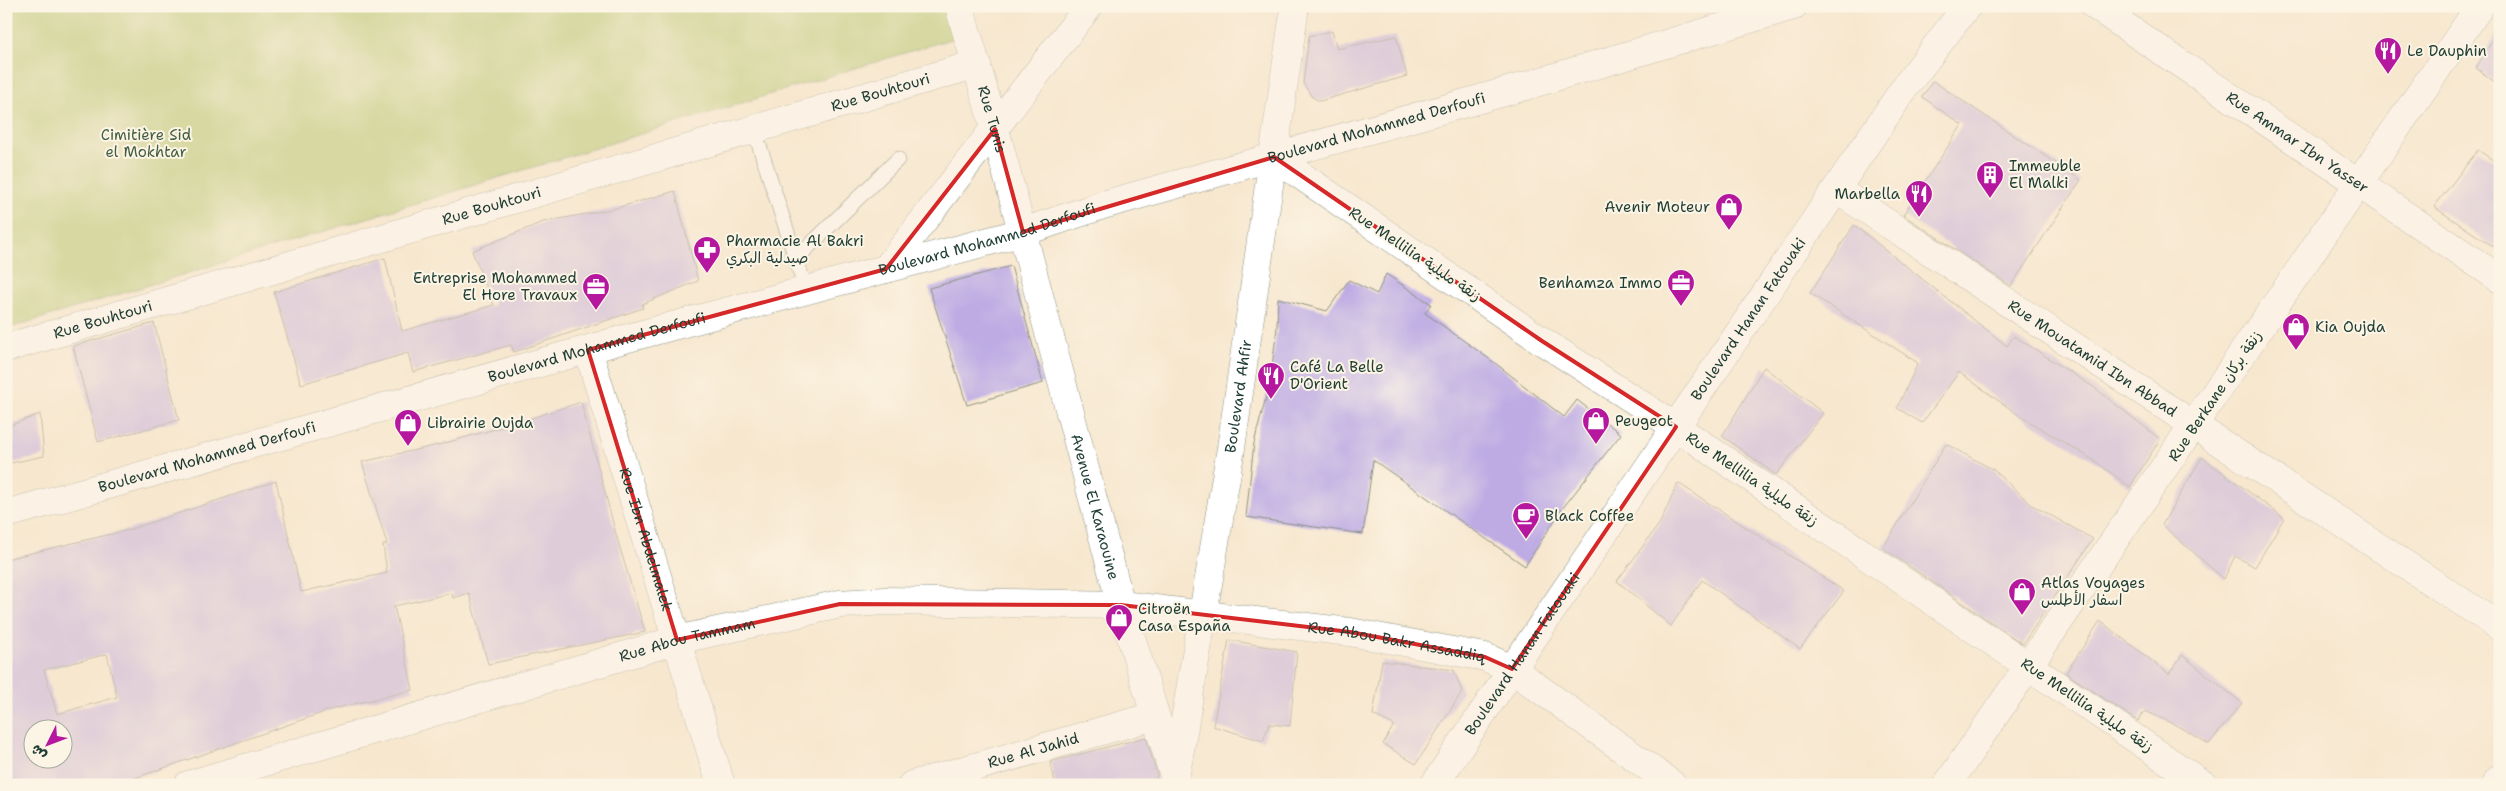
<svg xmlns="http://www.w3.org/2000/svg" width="2506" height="791" font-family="'Shantell Sans','Playpen Sans Arabic',sans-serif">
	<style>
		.green { fill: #afc66b; stroke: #678250 }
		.building { fill: #beabe4; fill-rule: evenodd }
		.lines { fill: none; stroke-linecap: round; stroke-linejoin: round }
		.lane-casing { stroke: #8b9282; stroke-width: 16 }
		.street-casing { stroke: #8b9282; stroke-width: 29 }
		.secondary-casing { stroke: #8b9282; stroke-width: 29 }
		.lane { stroke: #fff; stroke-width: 14 }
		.street { stroke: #fff; stroke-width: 28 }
		.secondary { stroke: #fff; stroke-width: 28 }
		.marked { fill: none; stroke: #d62828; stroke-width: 4; stroke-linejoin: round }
		.labels { text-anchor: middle; stroke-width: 4; stroke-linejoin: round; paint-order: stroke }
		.poi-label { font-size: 15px; fill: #1f3d34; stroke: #fcf5e5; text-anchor: start }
		.street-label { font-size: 15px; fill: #1f3d34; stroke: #fcf5e5 }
		.park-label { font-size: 15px; fill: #435f42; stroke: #fcf5e5 }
	</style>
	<rect width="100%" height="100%" fill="#fcf5e5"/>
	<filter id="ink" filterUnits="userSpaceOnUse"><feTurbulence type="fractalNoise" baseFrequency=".02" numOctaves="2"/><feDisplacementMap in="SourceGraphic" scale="10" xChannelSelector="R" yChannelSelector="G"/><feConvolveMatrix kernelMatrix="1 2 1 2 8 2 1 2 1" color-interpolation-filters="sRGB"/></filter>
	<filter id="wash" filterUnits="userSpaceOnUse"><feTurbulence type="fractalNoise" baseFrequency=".0096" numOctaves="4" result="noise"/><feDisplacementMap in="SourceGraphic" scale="20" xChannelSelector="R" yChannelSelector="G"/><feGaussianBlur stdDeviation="1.12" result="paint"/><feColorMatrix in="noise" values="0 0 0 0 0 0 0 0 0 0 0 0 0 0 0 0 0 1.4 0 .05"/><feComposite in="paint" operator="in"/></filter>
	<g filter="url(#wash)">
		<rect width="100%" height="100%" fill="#f7e7cf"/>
		<polygon class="green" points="6,6 950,6 960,36 6,329"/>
		<g id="blocks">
			<g class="building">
				<polygon points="2500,27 2500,86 2476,68"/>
				<polygon points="1332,31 1337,49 1396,36 1407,76 1320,101 1312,97 1303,83 1309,36"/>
				<polygon points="1933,81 2081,180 2011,286 1903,215 1962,125 1922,97"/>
				<polygon points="2478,150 2500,165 2500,251 2434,207"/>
				<polygon points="675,191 698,281 642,304 643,308 514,352 511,345 413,372 408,353 301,384 274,292 385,258 402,331 494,305 472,251 543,222 613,209"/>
				<polygon points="1854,225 2007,346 2014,336 2095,388 2160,439 2130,487 2095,461 2020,416 1959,372 1922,423 1897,408 1918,363 1810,293"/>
				<polygon points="1011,266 1043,383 967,405 929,288"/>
				<polygon points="1386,274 1431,304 1425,313 1495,363 1564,417 1577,400 1621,434 1562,509 1525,566 1373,460 1363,534 1246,517 1254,443 1270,382 1277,328 1278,298 1327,311 1349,280 1377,294"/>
				<polygon points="154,323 179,420 98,442 73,346"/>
				<polygon points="1764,367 1823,413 1776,475 1722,436"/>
				<path d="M 581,402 L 617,538 L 645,632 L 488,664 L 469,593 L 453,598 L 452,593 L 394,606 L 413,690 L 333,709 L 115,785 L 6,785 L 6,559 L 128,530 L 276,481 L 301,592 L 387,573 L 383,545 L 387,544 L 362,462 L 438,445 L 513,424 ZM 107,654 L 117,697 L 57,714 L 44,670 ZM 32,728 L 62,728 L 62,758 L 32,758 Z"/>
				<polygon points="40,414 44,456 6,464 6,427"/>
				<polygon points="1946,444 1994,470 2032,505 2093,539 2023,644 1883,548"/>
				<polygon points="2202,457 2284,518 2255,567 2235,556 2224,579 2162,525"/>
				<polygon points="1678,483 1844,591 1800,649 1702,580 1671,626 1617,581 1660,523"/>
				<polygon points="2100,621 2169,674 2182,655 2242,703 2209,744 2172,723 2145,711 2138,721 2066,673"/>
				<polygon points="1229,640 1297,652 1290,726 1269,724 1263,741 1213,726"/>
				<polygon points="1382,661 1454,670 1462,692 1416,764 1383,744 1394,725 1373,715"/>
				<polygon points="1146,737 1157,775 1155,785 1056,785 1050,762"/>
			</g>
		</g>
	</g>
	<g filter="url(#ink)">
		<use href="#blocks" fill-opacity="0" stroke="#8b9282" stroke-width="1"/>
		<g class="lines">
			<defs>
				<g id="lane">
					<polyline points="754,129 806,290"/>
					<polyline points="797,258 898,159"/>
				</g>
				<g id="street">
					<path id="s1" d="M 959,6 L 995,129 L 1121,605 L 1175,779"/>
					<path id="s2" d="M 2095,6 L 2500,279"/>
					<polyline points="1274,157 1542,341 1676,427 2204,785"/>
					<path id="s3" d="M 1837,190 L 2500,627"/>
					<polyline points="886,269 1089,6"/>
					<path id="s4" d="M 6,348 L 977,64"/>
					<path id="s5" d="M 588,350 L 721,785"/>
					<path id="s6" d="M 188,785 L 677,640 L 840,604 L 885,601 L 1121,605 L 1350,632 L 1485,657 L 1512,669 L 1673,785"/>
					<path id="s7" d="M 912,785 L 1154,716"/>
					<polyline points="1947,785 2480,6"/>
					<polyline points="2495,785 2500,778"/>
				</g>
				<g id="secondary">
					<path id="s8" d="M 6,514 L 628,338 L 1023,232 L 1103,205 L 1515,89 L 1793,6"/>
					<path id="s9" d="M 1174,785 L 1231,448 L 1295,6"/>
					<path id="s10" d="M 1434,785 L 1905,87 L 1967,6"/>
				</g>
			</defs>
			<use href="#lane" class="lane-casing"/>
			<use href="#street" class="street-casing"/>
			<use href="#secondary" class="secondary-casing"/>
			<use href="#lane" class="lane"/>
			<use href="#street" class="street"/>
			<use href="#secondary" class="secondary"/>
		</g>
	</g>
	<path d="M0 0H2506V791H0ZM 995,129 L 1023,232 L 1274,157 L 1542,341 L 1676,427 L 1512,669 L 1485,657 L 1350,632 L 1121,605 L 840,604 L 677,640 L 588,350 L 886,269 Z" fill="#f7e7cf" fill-opacity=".55" fill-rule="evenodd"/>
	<path class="marked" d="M 995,129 L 1023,232 L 1274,157 L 1542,341 L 1676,427 L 1512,669 L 1485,657 L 1350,632 L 1121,605 L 840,604 L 677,640 L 588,350 L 886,269 Z"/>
	<defs>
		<symbol id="restaurant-pin" viewBox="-11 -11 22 30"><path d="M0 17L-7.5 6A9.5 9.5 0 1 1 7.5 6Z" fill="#b5179e" stroke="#fcf5e5"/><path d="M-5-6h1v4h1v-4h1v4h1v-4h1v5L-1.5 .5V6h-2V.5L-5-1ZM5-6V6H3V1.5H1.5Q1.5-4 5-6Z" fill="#fff"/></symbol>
		<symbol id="building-pin" viewBox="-11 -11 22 30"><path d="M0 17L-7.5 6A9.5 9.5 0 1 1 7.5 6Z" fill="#b5179e" stroke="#fcf5e5"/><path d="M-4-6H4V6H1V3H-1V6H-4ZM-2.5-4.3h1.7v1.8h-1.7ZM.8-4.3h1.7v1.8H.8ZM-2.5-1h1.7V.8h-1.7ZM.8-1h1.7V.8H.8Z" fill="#fff"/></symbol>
		<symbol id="shop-pin" viewBox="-11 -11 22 30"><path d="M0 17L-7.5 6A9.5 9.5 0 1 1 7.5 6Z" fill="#b5179e" stroke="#fcf5e5"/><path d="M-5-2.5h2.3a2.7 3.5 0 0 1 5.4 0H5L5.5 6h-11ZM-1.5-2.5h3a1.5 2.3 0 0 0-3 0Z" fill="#fff"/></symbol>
		<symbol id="pharmacy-pin" viewBox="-11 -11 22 30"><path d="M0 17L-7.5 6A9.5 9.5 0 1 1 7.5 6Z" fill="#b5179e" stroke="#fcf5e5"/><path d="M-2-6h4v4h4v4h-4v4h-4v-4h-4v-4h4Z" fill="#fff"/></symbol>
		<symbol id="office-pin" viewBox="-11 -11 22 30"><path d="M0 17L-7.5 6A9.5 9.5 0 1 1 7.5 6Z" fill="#b5179e" stroke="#fcf5e5"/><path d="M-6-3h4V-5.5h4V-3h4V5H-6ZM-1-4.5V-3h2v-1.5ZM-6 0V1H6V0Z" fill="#fff"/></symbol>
		<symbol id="cafe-pin" viewBox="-11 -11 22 30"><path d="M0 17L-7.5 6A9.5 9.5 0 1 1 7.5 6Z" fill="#b5179e" stroke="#fcf5e5"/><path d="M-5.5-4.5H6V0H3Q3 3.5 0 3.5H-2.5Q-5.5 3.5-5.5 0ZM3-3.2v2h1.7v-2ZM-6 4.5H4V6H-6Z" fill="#fff"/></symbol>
	</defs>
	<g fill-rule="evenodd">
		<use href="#restaurant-pin" x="2372" y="35" width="32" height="43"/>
		<use href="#building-pin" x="1974" y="159" width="32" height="43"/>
		<use href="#restaurant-pin" x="1903" y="178" width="32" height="43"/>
		<use href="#shop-pin" x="1713" y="191" width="32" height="43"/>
		<use href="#pharmacy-pin" x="691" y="234" width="32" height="43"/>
		<use href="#office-pin" x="1665" y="267" width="32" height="43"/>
		<use href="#office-pin" x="580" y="271" width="32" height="43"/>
		<use href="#shop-pin" x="2280" y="311" width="32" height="43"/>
		<use href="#restaurant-pin" x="1255" y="360" width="32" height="43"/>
		<use href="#shop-pin" x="1580" y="405" width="32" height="43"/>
		<use href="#shop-pin" x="392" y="407" width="32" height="43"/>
		<use href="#cafe-pin" x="1510" y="500" width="32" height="43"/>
		<use href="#shop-pin" x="2006" y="576" width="32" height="43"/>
		<use href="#shop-pin" x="1103" y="602" width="32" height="43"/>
	</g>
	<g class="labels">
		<g class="poi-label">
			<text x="2407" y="56">Le Dauphin</text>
			<text x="2009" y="171">Immeuble<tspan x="2009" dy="17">El Malki</tspan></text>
			<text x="1900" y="199" text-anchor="end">Marbella</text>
			<text x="1710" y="212" text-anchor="end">Avenir Moteur</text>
			<text x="726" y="246">Pharmacie Al Bakri<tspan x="726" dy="17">صيدلية البكري</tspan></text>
			<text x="577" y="283" text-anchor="end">Entreprise Mohammed<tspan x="577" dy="17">El Hore Travaux</tspan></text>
			<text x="1662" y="288" text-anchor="end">Benhamza Immo</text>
			<text x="2315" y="332">Kia Oujda</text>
			<text x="1290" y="372">Café La Belle<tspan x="1290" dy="17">D'Orient</tspan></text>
			<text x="1615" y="426">Peugeot</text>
			<text x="427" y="428">Librairie Oujda</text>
			<text x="1545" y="521">Black Coffee</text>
			<text x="2041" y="588">Atlas Voyages<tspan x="2041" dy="17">اسفار الأطلس</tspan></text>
			<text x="1138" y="614">Citroën<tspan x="1138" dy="17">Casa España</tspan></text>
		</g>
		<g class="street-label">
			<text dy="5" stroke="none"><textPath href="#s4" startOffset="911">Rue Bouhtouri</textPath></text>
			<text dy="5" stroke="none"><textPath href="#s1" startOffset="118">Rue Tunis</textPath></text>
			<text dy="5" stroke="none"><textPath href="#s8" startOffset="1424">Boulevard Mohammed Derfoufi</textPath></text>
			<text dy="5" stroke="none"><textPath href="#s2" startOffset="244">Rue Ammar Ibn Yasser</textPath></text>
			<text dy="5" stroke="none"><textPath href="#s4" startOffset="506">Rue Bouhtouri</textPath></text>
			<text dy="5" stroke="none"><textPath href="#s8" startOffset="1019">Boulevard Mohammed Derfoufi</textPath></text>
			<text transform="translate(1415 254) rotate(34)" y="5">Rue Mellilia زنقة مليلية</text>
			<text dy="5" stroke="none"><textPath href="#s10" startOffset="562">Boulevard Hanan Fatouaki</textPath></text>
			<text dy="5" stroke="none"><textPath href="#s4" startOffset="101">Rue Bouhtouri</textPath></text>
			<text dy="5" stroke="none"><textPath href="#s8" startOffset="614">Boulevard Mohammed Derfoufi</textPath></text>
			<text dy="5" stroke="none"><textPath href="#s3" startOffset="306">Rue Mouatamid Ibn Abbad</textPath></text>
			<text dy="5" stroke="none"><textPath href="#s9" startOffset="394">Boulevard Ahfir</textPath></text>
			<text transform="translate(2215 396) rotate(-56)" y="5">Rue Berkane زنقة بركان</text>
			<text dy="5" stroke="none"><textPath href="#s8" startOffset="209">Boulevard Mohammed Derfoufi</textPath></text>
			<text transform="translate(1752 479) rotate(34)" y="5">Rue Mellilia زنقة مليلية</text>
			<text dy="5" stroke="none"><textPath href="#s1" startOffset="519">Avenue El Karaouine</textPath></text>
			<text dy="5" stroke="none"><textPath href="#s5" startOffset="198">Rue Ibn Abdelmalek</textPath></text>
			<text dy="5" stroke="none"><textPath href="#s6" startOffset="520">Rue Abou Tammam</textPath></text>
			<text dy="5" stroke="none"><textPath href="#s6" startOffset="1236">Rue Abou Bakr Assaddiq</textPath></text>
			<text dy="5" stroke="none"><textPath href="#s10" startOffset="158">Boulevard Hanan Fatouaki</textPath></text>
			<text transform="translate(2087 705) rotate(34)" y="5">Rue Mellilia زنقة مليلية</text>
			<text dy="5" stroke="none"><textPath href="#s7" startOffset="126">Rue Al Jahid</textPath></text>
		</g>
		<g class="park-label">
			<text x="146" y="140">Cimitière Sid<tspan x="146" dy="17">el Mokhtar</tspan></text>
		</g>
	</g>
	<rect width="2506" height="791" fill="none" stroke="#fcf5e5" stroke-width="25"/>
	<g transform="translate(48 744) rotate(228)"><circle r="24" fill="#fcf5e5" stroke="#a4ab9e"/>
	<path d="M0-4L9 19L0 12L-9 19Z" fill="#b5179e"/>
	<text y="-8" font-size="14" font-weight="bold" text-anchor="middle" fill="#1f3d34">ش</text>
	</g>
</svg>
